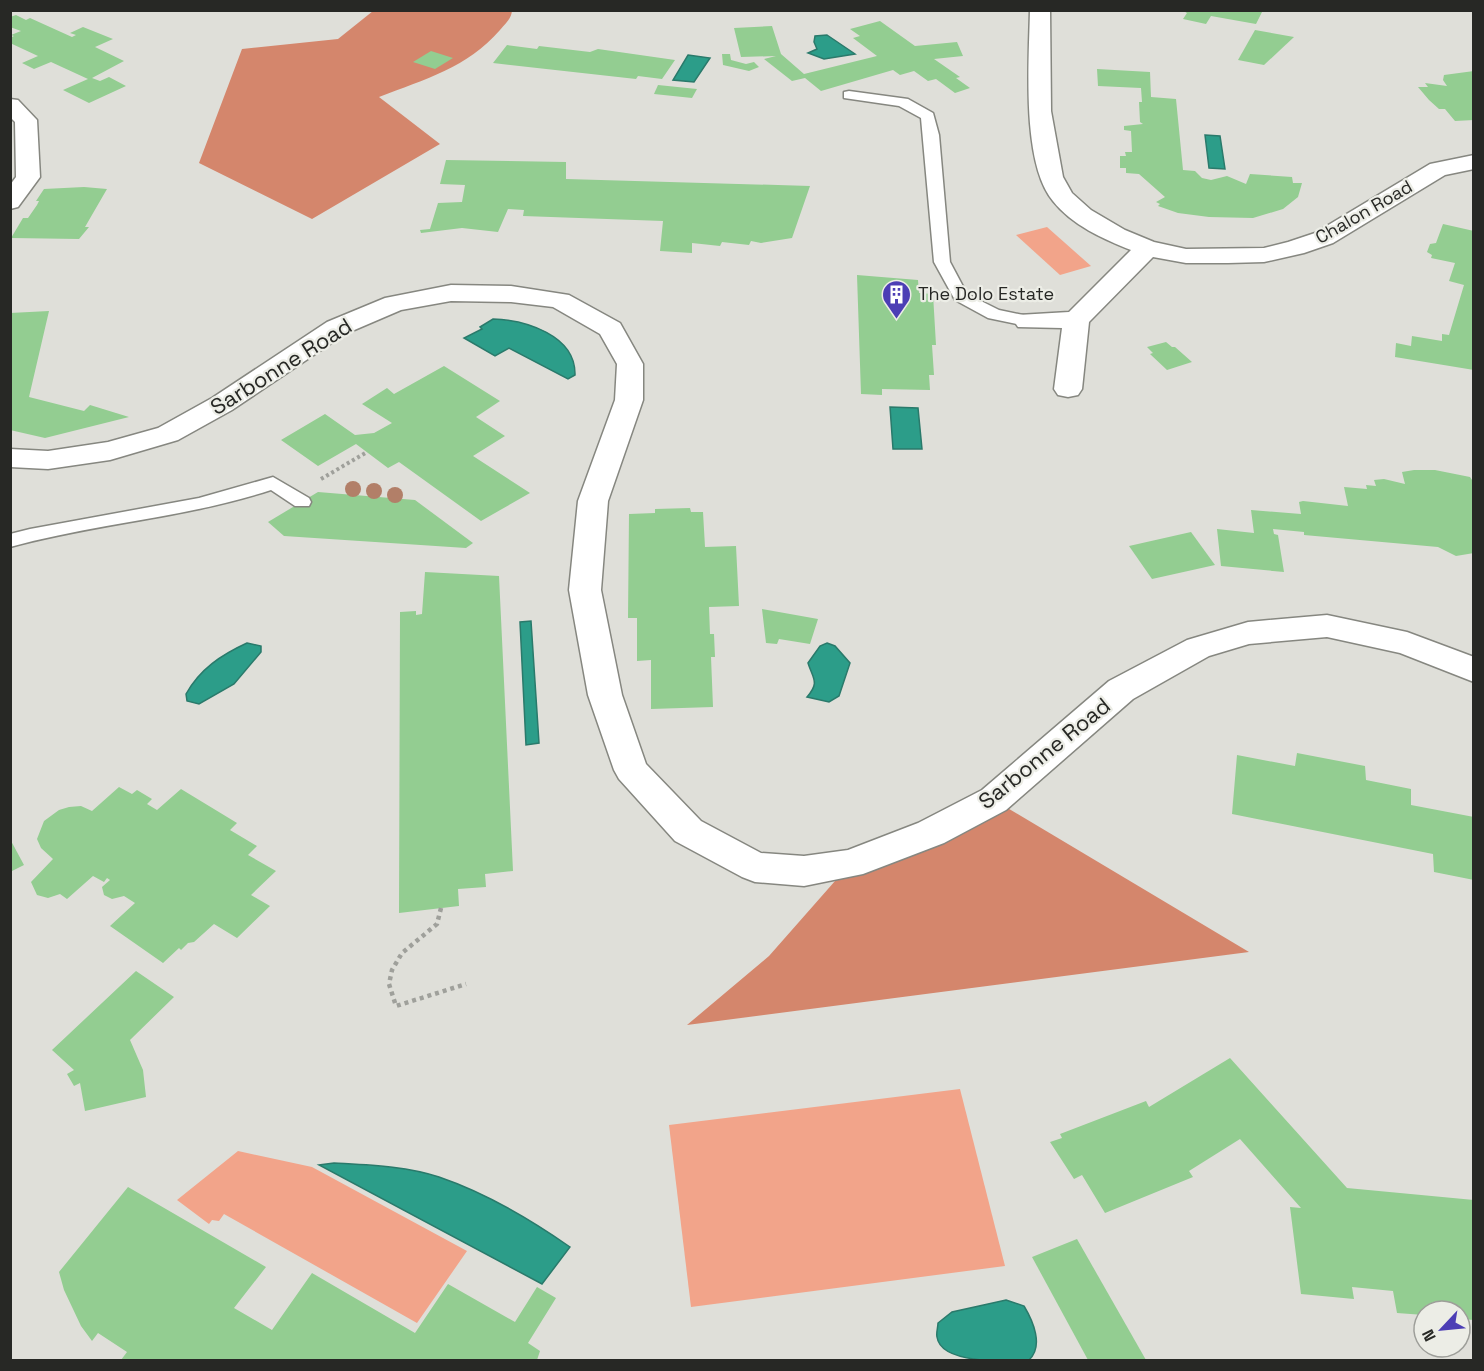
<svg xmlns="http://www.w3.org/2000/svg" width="1484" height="1371" font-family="'Space Grotesk',sans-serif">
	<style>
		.green { fill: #f2a48a }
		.forest { fill: #d4866c }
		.water { fill: #2c9d89; stroke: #2a7a6b; stroke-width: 1.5 }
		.building { fill: #93cd91 }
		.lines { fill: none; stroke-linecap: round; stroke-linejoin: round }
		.service-casing { stroke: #868780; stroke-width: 3 }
		.minor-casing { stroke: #868780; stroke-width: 3 }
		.path-far1 { stroke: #9fa09b; stroke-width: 4; stroke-dasharray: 3 3; stroke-linecap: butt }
		.path { stroke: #9fa09b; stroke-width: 4.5; stroke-dasharray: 4 4; stroke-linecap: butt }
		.service { fill: #fff; fill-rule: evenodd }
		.minor { fill: #fff; fill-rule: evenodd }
		.tree { fill: #b27f68 }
		.labels { text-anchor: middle; stroke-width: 4.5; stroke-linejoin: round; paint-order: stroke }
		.far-street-label { font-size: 18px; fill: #272825; stroke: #ecede6 }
		.far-poi-label { font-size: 18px; fill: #272825; stroke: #ecede6; text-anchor: start }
		.street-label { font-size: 22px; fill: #272825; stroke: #ecede6 }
	</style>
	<rect width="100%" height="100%" fill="#dfdfd9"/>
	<g class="green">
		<polygon points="1047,227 1091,266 1060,275 1016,235"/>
		<polygon points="960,1089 1005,1266 691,1307 669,1125"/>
		<polygon points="238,1151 312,1167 467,1251 417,1323 224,1214 219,1221 212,1220 209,1224 177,1200"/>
	</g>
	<g class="forest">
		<path d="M 373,11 L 512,11 C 511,19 506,23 500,30 C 467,68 425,79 379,97 L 440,144 L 312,219 L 199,163 L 242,49 L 338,39 Z"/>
		<polygon points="994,800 1249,952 687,1025 769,956 850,864"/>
	</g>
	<g class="water">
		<polygon points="827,35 855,54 824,59 808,53 817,49 814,42 815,36"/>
		<polygon points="688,55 710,58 694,82 673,80"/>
		<polygon points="1205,135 1220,136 1225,169 1209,168"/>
		<path d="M 493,319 C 525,320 576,335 575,375 L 568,379 L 509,348 L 495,356 L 464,338 L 482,329 L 480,327 Z"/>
		<polygon points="890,407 918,408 922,449 893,449"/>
		<polygon points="531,621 539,743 526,745 520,622"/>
		<path d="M 247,643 L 261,646 L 261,652 L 234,684 L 199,704 L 187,701 L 186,694 C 200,669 221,655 247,643 Z"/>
		<path d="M 827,643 L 835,646 L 850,663 L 839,696 L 829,702 L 807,697 C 820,682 813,679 808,663 L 820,646 Z"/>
		<path d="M 334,1163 C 369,1165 406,1166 439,1177 C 486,1193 530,1219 570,1247 L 542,1284 L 319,1165 Z"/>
		<path d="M 1006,1300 L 1024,1306 C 1033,1321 1044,1346 1029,1360 C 1008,1361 941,1365 937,1337 C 936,1333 938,1327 938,1323 L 952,1312 Z"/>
	</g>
	<g class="building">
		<polygon points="1182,10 1256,10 1262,12 1256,24 1211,16 1206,24 1183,19 1187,13"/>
		<polygon points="16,15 26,20 30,18 72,37 76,35 70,33 83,27 113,39 95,47 124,61 92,78 100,81 109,77 126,86 89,103 63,90 88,79 51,62 34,69 22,63 38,56 10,43 10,38 14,36 11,35 21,31 10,27 10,17"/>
		<polygon points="880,21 915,46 957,42 963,56 934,59 960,77 956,78 970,88 955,93 936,79 928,81 914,71 900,75 893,70 821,91 805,78 792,81 764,59 776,56 741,57 734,28 772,26 781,54 804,74 877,56 853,38 860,36 850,29"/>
		<polygon points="1255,30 1294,37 1264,65 1238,60"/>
		<polygon points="507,45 537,49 539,46 590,52 598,49 675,60 662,79 638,76 636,79 493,63"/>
		<polygon points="431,51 453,58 435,69 413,62"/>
		<polygon points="722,54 730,54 731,60 746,64 754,62 759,67 749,71 723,65"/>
		<polygon points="1097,69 1150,72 1151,97 1176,99 1183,170 1195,171 1202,178 1211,180 1227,176 1246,184 1250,174 1292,177 1293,183 1302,183 1298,197 1283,209 1253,218 1209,217 1178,213 1158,206 1160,204 1156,202 1165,197 1139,174 1126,173 1126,168 1120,168 1120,156 1126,156 1125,152 1132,152 1131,131 1124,130 1124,126 1143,124 1140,122 1139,102 1142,102 1141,88 1098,86"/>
		<polygon points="1474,71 1474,120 1455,121 1445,109 1439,109 1429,100 1418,87 1428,87 1425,83 1447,86 1443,80 1444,75"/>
		<polygon points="658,85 697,89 692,98 654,94"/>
		<polygon points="446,160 566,162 566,179 810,186 792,238 761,243 751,241 749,245 722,242 720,246 692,243 692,253 660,251 663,221 523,216 524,210 508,209 498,232 462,228 421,233 420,230 430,229 438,203 462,202 465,185 440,184"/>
		<polygon points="84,187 107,189 85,227 89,227 79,239 11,238 23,218 28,218 37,205 39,201 36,201 44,189"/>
		<polygon points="1443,224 1474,231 1474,370 1395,357 1396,343 1411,346 1412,336 1442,341 1442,334 1449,335 1464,285 1449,281 1455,263 1431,258 1432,255 1427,252 1430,244 1436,243"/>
		<polygon points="857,275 918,280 919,293 933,294 936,345 932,345 934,375 929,375 930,390 882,389 882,395 861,394"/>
		<polygon points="49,311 29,397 84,411 90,405 129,417 45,438 10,430 10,313"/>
		<polygon points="1166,342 1172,347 1175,347 1192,362 1167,370 1150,354 1153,353 1147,347"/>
		<polygon points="444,366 500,401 476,417 505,436 473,456 530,493 481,521 399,462 388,468 356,444 318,466 281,440 325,414 355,435 374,433 392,423 362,404 387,388 394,394"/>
		<polygon points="1414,470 1435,470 1470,477 1474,483 1474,553 1456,556 1438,547 1304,535 1304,532 1273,529 1274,534 1278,535 1284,572 1221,566 1217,529 1254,533 1251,510 1301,514 1299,502 1303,501 1348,506 1344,487 1367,489 1366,485 1376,486 1374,480 1384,479 1405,484 1402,472"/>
		<polygon points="318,492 415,500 473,543 466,548 284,536 268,522"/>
		<polygon points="690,508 691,512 703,512 705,547 736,546 739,606 709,607 710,634 714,634 715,657 711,657 713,707 651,709 651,660 637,661 637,618 628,618 629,514 655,513 655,509"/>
		<polygon points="1191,532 1215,565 1152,579 1129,546"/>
		<polygon points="425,572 499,576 513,871 485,874 486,887 458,889 459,906 399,913 400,612 416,611 416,615 422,614"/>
		<polygon points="762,609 818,619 810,644 779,639 777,644 766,643"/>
		<polygon points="1297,753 1365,766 1366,780 1411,789 1411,805 1474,817 1474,880 1434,872 1433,854 1232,814 1237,755 1295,766"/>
		<polygon points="119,787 132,794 137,790 152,799 147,804 157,810 181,789 237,823 230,830 257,846 248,855 276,871 251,895 270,906 237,938 214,924 194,942 188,943 181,950 179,948 163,963 110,926 135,903 124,896 112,899 104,895 102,887 110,880 107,878 104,882 93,876 67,899 60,894 48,898 37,895 31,882 53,859 41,848 37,839 44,821 59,810 69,807 81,806 92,811"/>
		<polygon points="10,839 24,865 10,872"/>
		<polygon points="136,971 174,997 130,1040 143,1070 146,1097 85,1111 80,1083 74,1086 67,1074 74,1070 52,1050"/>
		<polygon points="1230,1058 1347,1188 1474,1200 1474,1320 1460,1319 1460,1311 1424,1311 1424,1315 1397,1313 1393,1291 1352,1287 1354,1299 1301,1294 1290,1207 1301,1208 1240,1139 1189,1171 1193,1177 1105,1213 1082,1175 1074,1179 1050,1142 1062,1138 1060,1134 1146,1101 1149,1107"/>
		<polygon points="128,1187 266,1267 234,1308 272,1330 312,1273 415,1333 448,1284 515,1322 537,1287 556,1298 528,1343 540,1351 537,1360 121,1360 127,1352 98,1333 92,1341 81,1326 64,1290 59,1272"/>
		<polygon points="1077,1239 1146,1360 1088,1360 1032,1257"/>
	</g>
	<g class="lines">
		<defs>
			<g id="service">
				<polygon points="849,91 908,99 933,113 939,135 950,262 967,294 999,310 1033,317 1035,321 1033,325 1027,326 988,318 955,300 934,262 921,118 899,106 844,98 844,92"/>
				<path d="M 273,477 L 309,498 L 311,502 L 309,506 L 295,506 L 271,490 C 186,518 96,523 10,547 L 10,534 L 30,529 L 199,498 Z"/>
			</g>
			<g id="minor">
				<path d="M 1030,10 L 1050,10 L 1051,111 L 1063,177 L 1072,193 L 1091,210 L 1125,230 L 1154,242 L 1186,249 L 1264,248 L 1288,242 L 1315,233 L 1430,164 L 1474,155 L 1474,169 L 1445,175 L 1333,243 L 1304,253 L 1264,262 L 1228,263 L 1186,263 L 1153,257 L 1089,322 L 1082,389 L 1078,395 L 1068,397 L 1058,395 L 1054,389 L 1062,328 L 1018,327 L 1014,321 L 1018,315 L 1069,312 L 1131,250 C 1103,239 1072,225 1053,201 C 1021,163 1029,60 1030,10 Z"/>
				<polygon points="10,99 18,100 37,120 40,177 18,207 10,209 10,185 16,177 15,122 10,117"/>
				<polygon points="451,285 511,286 569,295 620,323 643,364 643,400 608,501 601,590 622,695 646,764 701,821 761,853 804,856 848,850 918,823 982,790 1109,681 1187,640 1248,622 1327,615 1407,632 1474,657 1474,682 1400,653 1327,637 1249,644 1209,656 1133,699 1006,810 944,843 863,874 804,886 755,882 742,877 675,841 619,779 614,770 588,695 569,590 578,501 615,400 617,364 600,334 553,307 511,302 451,301 401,310 345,334 232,410 178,440 110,460 48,469 10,467 10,449 48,451 108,442 158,428 212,398 327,322 385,298"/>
			</g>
		</defs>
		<use href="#service" class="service-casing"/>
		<use href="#minor" class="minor-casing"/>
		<polyline class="path-far1" points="321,479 367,452"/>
		<polyline class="path" points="441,908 437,924 402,953 392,970 389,984 396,1006 466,984"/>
		<use href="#service" class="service"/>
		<use href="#minor" class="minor"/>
	</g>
	<g class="tree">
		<circle cx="353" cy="489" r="8"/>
		<circle cx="374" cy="491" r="8"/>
		<circle cx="395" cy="495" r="8"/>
	</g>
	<defs>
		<symbol id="building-pin" viewBox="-11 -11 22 30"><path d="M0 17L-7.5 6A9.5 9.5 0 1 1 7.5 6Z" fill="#4c3eb5" stroke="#ecede6"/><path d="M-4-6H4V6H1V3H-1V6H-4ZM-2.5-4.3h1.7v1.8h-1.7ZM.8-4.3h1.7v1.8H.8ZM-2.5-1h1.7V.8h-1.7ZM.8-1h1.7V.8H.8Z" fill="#fff"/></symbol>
	</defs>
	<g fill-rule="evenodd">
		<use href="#building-pin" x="880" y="278" width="33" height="45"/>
	</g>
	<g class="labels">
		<g class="far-street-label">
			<text transform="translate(1364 212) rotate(-30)" y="6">Chalon Road</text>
		</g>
		<g class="far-poi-label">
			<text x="918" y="300">The Dolo Estate</text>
		</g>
		<g class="street-label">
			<text transform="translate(281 366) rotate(-32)" y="8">Sarbonne Road</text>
			<text transform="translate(1044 753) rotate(-39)" y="8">Sarbonne Road</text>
		</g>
	</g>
	<rect width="1484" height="1371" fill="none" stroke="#272825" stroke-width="24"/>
	<g transform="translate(1442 1329) rotate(244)"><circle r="28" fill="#ecede6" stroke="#9d9e99" stroke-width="1.5"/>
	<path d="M0-4.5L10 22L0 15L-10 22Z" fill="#4c3eb5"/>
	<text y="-9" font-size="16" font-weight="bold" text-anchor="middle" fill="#272825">N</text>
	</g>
</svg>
